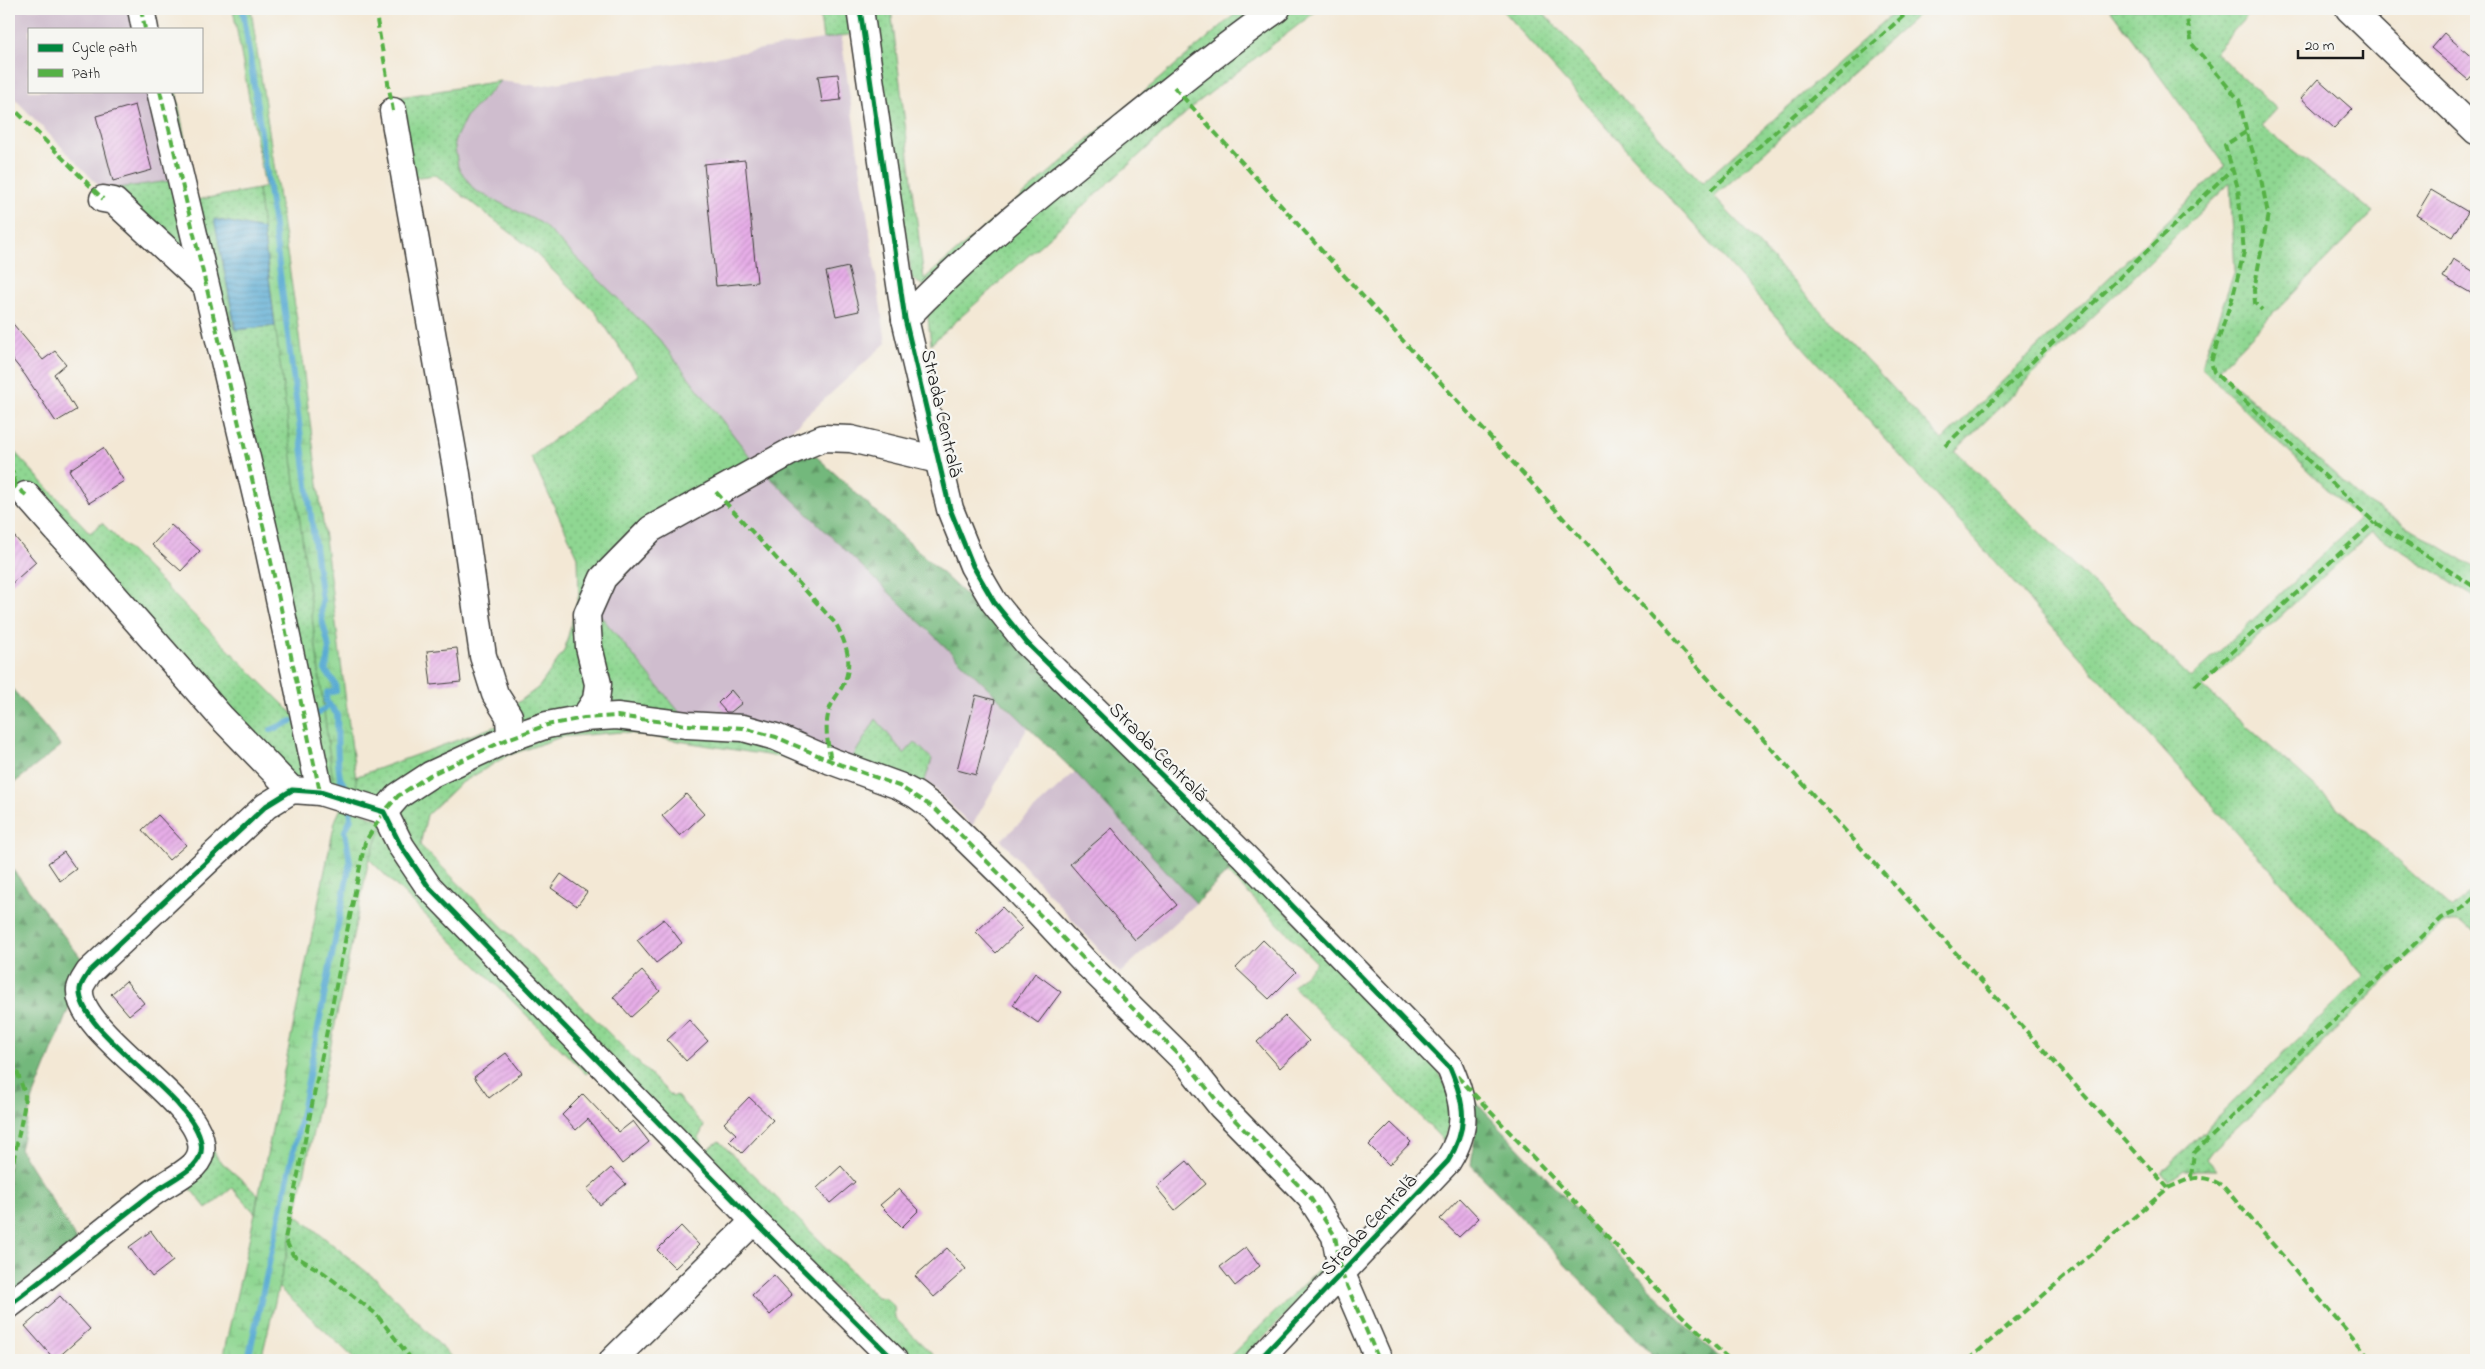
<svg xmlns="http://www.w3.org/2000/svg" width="2485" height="1369" font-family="'Indie Flower',sans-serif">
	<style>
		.industrial { fill: #cfbdce }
		.grass { fill: url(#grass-dots); stroke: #567a57; fill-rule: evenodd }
		.forest { fill: url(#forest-firs); stroke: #486a4c }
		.wetland { fill: url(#wetland-marsh); stroke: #567a57 }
		.water { fill: url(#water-rules); stroke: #3a6378 }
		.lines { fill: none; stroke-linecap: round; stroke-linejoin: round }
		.stream { stroke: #58aad3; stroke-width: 6 }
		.building { fill: url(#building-hatch) }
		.minor-casing { stroke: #3c3b38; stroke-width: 29 }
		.minor { stroke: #fff; stroke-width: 26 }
		.quiet { stroke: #55b145; stroke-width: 4; stroke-dasharray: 8 4; stroke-linecap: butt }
		.cycleway-casing { stroke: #f6f6f2; stroke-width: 8 }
		.cycleway { stroke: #00873e; stroke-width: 5 }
		.labels { text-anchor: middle; stroke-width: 4.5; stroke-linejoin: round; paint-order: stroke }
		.street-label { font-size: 20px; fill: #1c1c1c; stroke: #f6f6f2 }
	</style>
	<defs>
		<pattern id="grass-dots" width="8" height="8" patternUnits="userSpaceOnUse" patternTransform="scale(1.25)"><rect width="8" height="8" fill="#8fd792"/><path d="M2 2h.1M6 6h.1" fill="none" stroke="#7bb87d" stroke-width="1.8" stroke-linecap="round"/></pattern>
		<pattern id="forest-firs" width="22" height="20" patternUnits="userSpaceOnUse" patternTransform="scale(1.25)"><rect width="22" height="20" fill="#73b87c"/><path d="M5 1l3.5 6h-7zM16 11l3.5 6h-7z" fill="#5e9565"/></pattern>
		<pattern id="wetland-marsh" width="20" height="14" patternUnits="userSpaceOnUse" patternTransform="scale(1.25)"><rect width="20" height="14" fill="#8fd792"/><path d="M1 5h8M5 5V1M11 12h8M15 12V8" fill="none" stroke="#7bb87d"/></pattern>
		<pattern id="water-rules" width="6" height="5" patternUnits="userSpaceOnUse" patternTransform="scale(1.25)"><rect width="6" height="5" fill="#58aad3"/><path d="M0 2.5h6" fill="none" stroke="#488aaa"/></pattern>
		<pattern id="building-hatch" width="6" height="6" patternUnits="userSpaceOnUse" patternTransform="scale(1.25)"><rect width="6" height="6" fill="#e6ade7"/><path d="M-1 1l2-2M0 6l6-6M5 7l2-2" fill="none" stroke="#c594c6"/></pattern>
	</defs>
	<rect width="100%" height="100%" fill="#f6f6f2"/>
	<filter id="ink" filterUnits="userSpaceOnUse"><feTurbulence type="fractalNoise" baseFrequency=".02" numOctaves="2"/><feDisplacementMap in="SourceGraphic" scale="10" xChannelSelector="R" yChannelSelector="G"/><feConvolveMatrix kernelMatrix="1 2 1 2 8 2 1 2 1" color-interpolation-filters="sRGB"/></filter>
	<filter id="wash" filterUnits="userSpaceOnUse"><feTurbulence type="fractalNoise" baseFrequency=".0096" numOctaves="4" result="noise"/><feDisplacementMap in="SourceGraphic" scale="20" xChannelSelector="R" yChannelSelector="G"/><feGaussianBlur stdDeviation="1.12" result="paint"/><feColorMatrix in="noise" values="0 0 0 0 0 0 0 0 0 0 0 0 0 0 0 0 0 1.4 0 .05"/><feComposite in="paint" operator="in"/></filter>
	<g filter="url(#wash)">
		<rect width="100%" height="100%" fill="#f3e8d5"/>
		<g class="industrial">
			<polygon points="9,9 131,9 136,29 29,29 29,91 150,91 170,181 103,190 16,100 9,89"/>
			<polygon points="841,36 886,343 755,463 659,339 541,223 474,190 458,167 454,141 466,117 500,81 538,86"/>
			<polygon points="764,472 1028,727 972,826 925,780 932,759 904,754 876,719 851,760 685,719 595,609 654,531"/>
			<polygon points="1075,772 1196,903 1120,973 1001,840"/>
		</g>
		<g class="grass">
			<polygon points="819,9 849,9 853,34 823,39"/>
			<polygon points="872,9 891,9 924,279 1233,16 1244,9 1263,9 924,286 912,279"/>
			<polygon points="1287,9 1319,9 1197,103 931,344 927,310 968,266"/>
			<path d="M 1501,9 L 1540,9 L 1702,183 L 1898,9 L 1924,9 L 1714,197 L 1942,440 L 2225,165 L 2110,9 L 2253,9 L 2215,52 L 2277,109 L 2261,126 L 2373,212 L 2218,370 L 2365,501 L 2476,568 L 2476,598 L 2372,532 L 2203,687 L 2452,909 L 2476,885 L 2476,908 L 2474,910 L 2476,913 L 2476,931 C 2458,920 2453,918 2435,930 L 2275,1092 L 2212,1152 L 2207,1159 L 2217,1170 L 2184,1170 L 2169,1181 L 2161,1172 L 2364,975 ZM 2230,183 L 2235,270 L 2201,367 L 2359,520 L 2191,678 L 1955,451 Z"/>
			<polygon points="500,81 466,117 454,141 458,167 474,190 541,223 659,339 755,463 599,575 591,673 581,710 514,731 512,707 539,687 564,651 579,595 578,557 531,457 638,375 596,313 529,247 436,175 411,178 394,98"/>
			<polygon points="164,91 176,91 196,200 258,189 263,229 215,219 235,330 276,326 334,790 327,784"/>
			<polygon points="170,181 190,253 103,190"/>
			<polygon points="9,446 90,533 102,523 295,716 311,785 295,781 9,490"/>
			<polygon points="595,609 685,719 595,711"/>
			<polygon points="876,719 904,754 915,742 932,759 925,780 920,788 851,760"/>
			<polygon points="615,721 787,747 792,759 622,732 561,737 507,756 458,785 427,815 420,845 673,1097 676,1095 704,1126 699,1137 705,1151 719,1141 877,1297 885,1298 894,1306 895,1318 938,1360 909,1360 724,1179 438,887 395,816 400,802 511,742"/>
			<polygon points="499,725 503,734 383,798 358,795 355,777"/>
			<polygon points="384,822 593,1068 586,1074 369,859"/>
			<path d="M 1238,862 L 1438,1071 C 1454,1098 1454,1112 1444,1141 L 1293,986 L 1317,963 L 1228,873 Z"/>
			<polygon points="210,1144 218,1159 258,1194 255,1213 232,1188 207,1209 183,1180"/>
			<polygon points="296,1215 378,1281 454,1360 356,1360 278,1287"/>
			<polygon points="1325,1263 1326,1273 1241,1360 1226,1360"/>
		</g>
		<g class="forest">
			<polygon points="789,431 1013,639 1238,862 1196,903 1075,772 755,463"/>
			<polygon points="9,685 61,746 9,787"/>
			<polygon points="9,865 85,963 73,988 69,1008 33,1098 20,1149 78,1242 9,1295"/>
			<polygon points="1470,1096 1677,1317 1722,1360 1657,1360 1471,1165 1477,1122"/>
		</g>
		<g class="wetland">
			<polygon points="233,9 251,9 297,320 358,795 334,790 258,189 265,187"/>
			<polygon points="343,804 384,822 369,859 296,1215 261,1360 222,1360 255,1213 335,821"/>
		</g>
		<polygon class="water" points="214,219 263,229 275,326 236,330"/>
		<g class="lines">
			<g class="stream">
				<path d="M 243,9 L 270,196 L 322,601 C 317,628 337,642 325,670 L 335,683 L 336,691 L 327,693 L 326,701 L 337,714 C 338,734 336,757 340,777 C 341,784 348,786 349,794"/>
				<polyline points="319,713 329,705"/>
				<polyline points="271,730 292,721"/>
				<polyline points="248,1360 301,1117 350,862 345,831 351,818 350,808"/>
			</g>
		</g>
		<g id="blocks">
			<g class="building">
				<polygon points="2444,33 2476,61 2476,71 2468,80 2431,48"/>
				<polygon points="838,74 841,100 822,102 818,76"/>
				<polygon points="2318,79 2352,109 2334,128 2301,98"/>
				<polygon points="135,105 152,170 113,181 96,116"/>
				<polygon points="745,160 757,282 716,286 704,164"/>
				<polygon points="2431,190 2468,212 2453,237 2416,215"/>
				<polygon points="2453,259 2476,273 2476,296 2443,277"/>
				<polygon points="848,267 859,311 836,316 826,272"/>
				<polygon points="9,319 43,360 55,351 66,364 54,374 76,410 56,422 25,375 9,355"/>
				<polygon points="103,448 124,481 89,503 69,470"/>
				<polygon points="171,525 200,551 181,571 152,545"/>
				<polygon points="9,530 36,562 9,586"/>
				<polygon points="457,648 461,682 431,685 427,651"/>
				<polygon points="731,690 742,703 731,712 726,712 718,703"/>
				<polygon points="976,695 995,700 976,775 957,770"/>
				<polygon points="686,794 704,814 680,836 662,816"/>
				<polygon points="158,815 186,845 169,860 142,830"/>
				<polygon points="1112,828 1177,905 1135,940 1070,864"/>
				<polygon points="64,852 76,869 60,881 48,863"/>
				<polygon points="561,874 587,892 577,906 551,888"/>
				<polygon points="1002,907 1022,928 996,953 976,932"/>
				<polygon points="664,919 682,943 656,963 637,940"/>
				<polygon points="1263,940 1296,972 1269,999 1236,968"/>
				<polygon points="642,971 660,991 631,1017 613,997"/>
				<polygon points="1035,973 1061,992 1038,1023 1013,1005"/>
				<polygon points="126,981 144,1003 129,1015 111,994"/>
				<polygon points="1285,1016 1309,1041 1280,1068 1257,1042"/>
				<polygon points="689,1020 708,1041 686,1061 667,1040"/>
				<polygon points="506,1053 522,1073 489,1098 474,1077"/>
				<polygon points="583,1094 619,1132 633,1121 649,1142 622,1164 588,1119 576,1130 562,1115"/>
				<polygon points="749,1097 773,1120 742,1153 729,1141 736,1134 724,1123"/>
				<polygon points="1391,1123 1411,1142 1389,1165 1369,1145"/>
				<polygon points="1187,1161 1206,1184 1175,1210 1156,1187"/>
				<polygon points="841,1166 855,1182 830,1203 817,1188"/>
				<polygon points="611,1168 626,1184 600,1205 587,1189"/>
				<polygon points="899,1189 919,1210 902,1227 880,1205"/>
				<polygon points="1460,1198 1479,1218 1459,1237 1440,1219"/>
				<polygon points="681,1226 699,1245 675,1268 657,1250"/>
				<polygon points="151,1231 173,1261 152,1277 129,1247"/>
				<polygon points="1246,1247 1260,1266 1235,1286 1220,1267"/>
				<polygon points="947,1248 966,1269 934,1297 915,1276"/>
				<polygon points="774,1275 792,1295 770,1315 752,1295"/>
				<polygon points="60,1296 90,1329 55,1360 25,1326"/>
			</g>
		</g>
	</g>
	<g filter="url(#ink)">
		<use href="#blocks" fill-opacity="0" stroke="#3c3b38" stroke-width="1"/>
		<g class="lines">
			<defs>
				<g id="minor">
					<polyline points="141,9 145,29"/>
					<path d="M 860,9 L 905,319 L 950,509 L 973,566 L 994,602 L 1027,643 L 1243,855 L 1450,1068 C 1465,1103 1469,1128 1448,1161 L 1259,1360"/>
					<polyline points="2349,9 2476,131"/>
					<polyline points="160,91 266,538 320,792"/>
					<polyline points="393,111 457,474 483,656 495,694 509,716 510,738"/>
					<polyline points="103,199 114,201 204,284"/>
					<path d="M 905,319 C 973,248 1051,186 1127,125 C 1177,85 1225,45 1277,9"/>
					<polyline points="26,495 221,717 292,790"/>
					<polyline points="584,718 596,700 598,684 589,647 587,614 603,578 651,529 792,451 823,438 851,439 938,460"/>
					<polyline points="384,812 398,796 430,775 510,738 547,725 584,718 617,716 687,725 743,728 776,737 831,761 899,786 916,795 934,808 1014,886 1089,966 1186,1062 1221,1106 1310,1197 1335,1236 1342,1274 1379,1360"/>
					<path d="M 9,1305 C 56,1270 102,1232 149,1196 C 162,1185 180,1178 193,1166 C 199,1160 203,1153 201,1143 C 195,1097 76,1032 80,989 C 81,983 86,977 89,972 L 266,806 L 292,790 L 320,792 L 384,812 L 401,846 L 428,886 L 754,1221 L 894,1360"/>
					<polyline points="613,1360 754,1221"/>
				</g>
			</defs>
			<use href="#minor" class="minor-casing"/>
			<use href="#minor" class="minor"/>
			<g class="quiet">
				<polyline points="141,9 145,29"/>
				<polyline points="375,9 393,111"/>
				<polyline points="2190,9 2187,19 2192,44 2239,100 2248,137 2260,174 2268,214 2254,290 2255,303 2262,310"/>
				<polyline points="1174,87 2168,1188"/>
				<polyline points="160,91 266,538 320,792"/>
				<polyline points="9,104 103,199"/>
				<polyline points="2246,132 2225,145 2238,188 2244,252 2233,296 2211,362 2214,372 2374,522 2476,588"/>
				<polyline points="1711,190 1911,9"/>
				<polyline points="1945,446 2232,169"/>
				<polyline points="9,467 13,472 16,487"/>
				<polyline points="9,486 16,487 26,495"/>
				<path d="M 716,492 L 836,624 C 847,645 854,665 842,687 C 838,694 831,703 829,711 C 824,728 828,744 831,761"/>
				<polyline points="2195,686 2374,522"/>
				<polyline points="9,1049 25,1094 24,1108 9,1183"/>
				<polyline points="1457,1076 1680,1314 1730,1360"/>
				<polyline points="2191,1177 2194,1153 2442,918 2461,909 2476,895"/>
				<polyline points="412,1360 376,1314 324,1273 293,1255 285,1239 365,842 384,812 398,796 430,775 510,738 547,725 584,718 617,716 687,725 743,728 776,737 831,761 899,786 934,808 1186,1062 1221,1106 1310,1197 1335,1236 1342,1274 1379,1360"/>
				<path d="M 1968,1360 L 2168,1188 C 2191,1178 2200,1172 2223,1186 L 2372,1360"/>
			</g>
			<defs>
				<g id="cycleway">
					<path d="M 860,9 L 905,319 L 950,509 L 973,566 L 994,602 L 1027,643 L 1243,855 L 1450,1068 C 1465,1103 1469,1128 1448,1161 L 1259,1360"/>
					<path d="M 9,1305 C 56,1270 102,1232 149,1196 C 162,1185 180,1178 193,1166 C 199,1160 203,1153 201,1143 C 195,1097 76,1032 80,989 C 81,983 86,977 89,972 L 266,806 L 292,790 L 320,792 L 384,812 L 401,846 L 428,886 L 754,1221 L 894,1360"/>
				</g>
			</defs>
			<use href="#cycleway" class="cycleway-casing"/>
			<use href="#cycleway" class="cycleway"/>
		</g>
	</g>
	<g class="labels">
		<g class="street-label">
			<text transform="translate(943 413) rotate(77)" y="7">Strada Centrală</text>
			<text transform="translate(1159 751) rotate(45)" y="7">Strada Centrală</text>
			<text transform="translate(1368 1224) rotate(-47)" y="7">Strada Centrală</text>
		</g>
	</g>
	<rect width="2485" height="1369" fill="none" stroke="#f6f6f2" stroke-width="30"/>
	<rect x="28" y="28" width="175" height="65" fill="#f6f6f2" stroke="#9f9f9c"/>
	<rect x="38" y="44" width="25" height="8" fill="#00873e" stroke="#9f9f9c"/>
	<text x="72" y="52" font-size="15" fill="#1c1c1c">Cycle path</text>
	<rect x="38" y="69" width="25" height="8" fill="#55b145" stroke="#9f9f9c"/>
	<text x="72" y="78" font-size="15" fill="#1c1c1c">Path</text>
	<path d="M2298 50v8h65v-8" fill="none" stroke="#1c1c1c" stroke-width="2.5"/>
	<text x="2305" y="50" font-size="15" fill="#1c1c1c" stroke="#f6f6f2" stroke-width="4" paint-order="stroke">20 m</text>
</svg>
